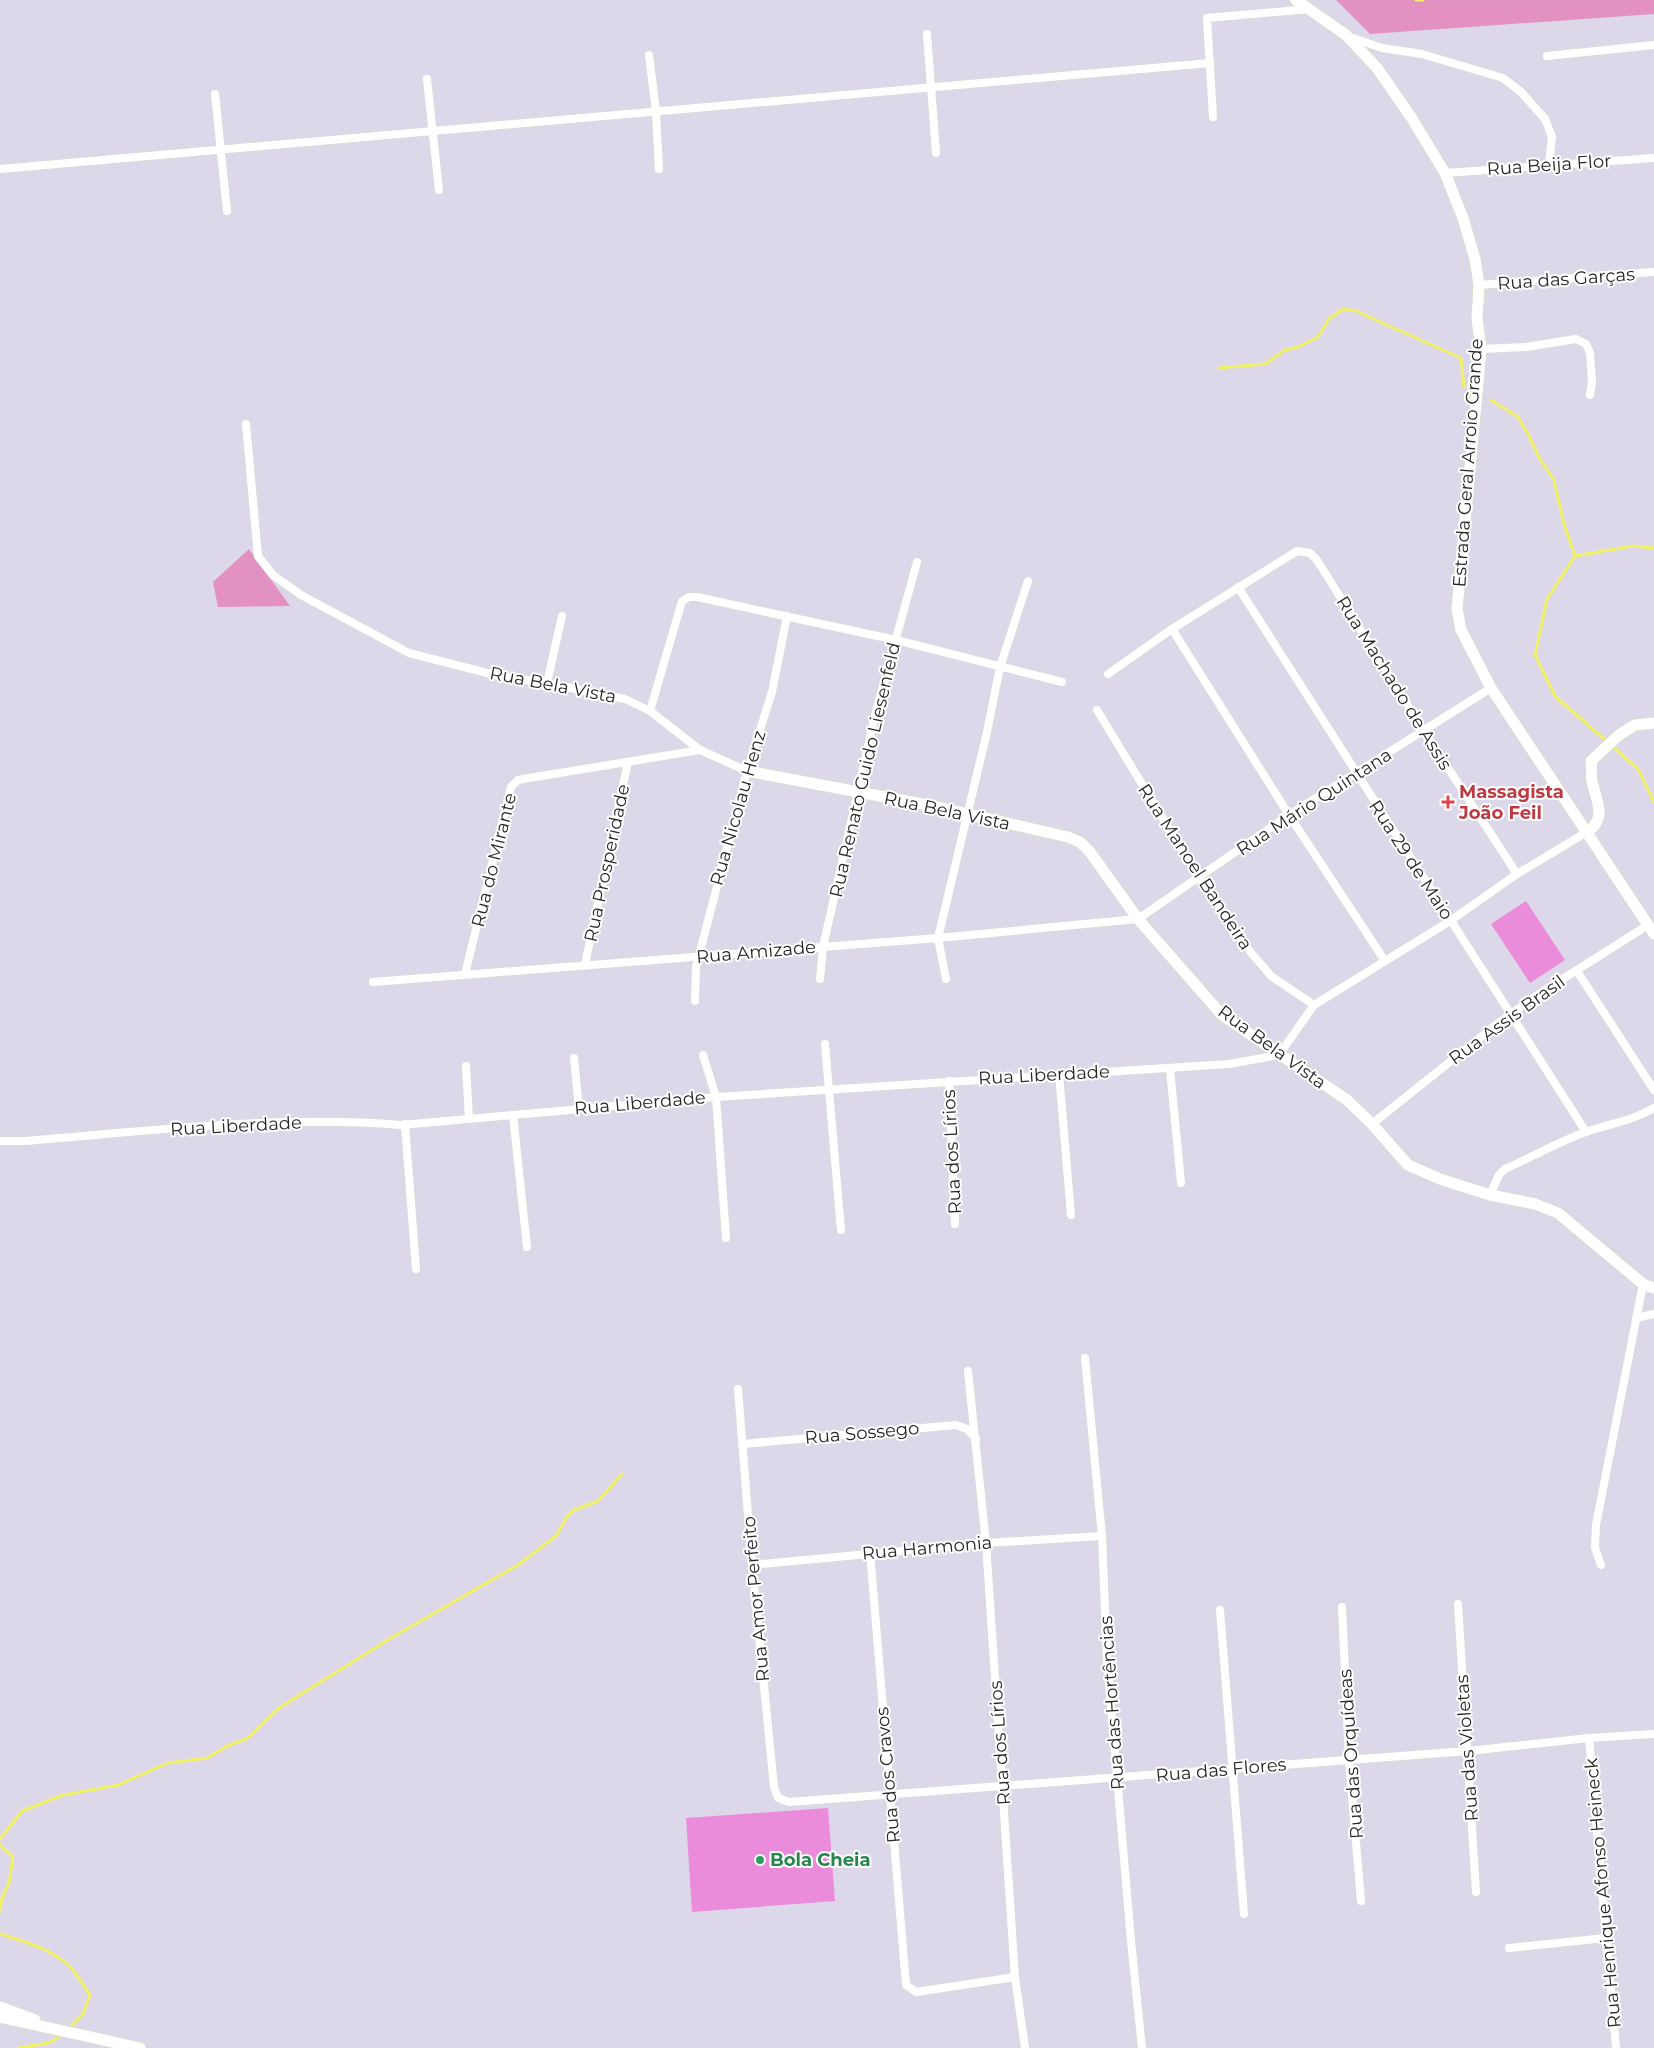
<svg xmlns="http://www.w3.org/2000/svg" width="1654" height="2048" font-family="Montserrat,sans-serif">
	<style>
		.green { fill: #e391c2 }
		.pitch { fill: #eb8cdb }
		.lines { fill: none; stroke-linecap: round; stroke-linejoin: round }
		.stream { stroke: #f0f165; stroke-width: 3 }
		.street-casing { stroke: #d6e1cd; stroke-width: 9 }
		.secondary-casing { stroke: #d6e1cd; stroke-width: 13 }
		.street { stroke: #fff; stroke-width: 8 }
		.secondary { stroke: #fff; stroke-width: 11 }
		.health-dot { fill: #e0444e; stroke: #fff; stroke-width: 2 }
		.leisure-dot { fill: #2e9e5b; stroke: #fff; stroke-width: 2 }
		.labels { text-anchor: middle; stroke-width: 4; stroke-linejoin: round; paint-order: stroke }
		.street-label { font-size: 18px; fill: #272727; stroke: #fff }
		.health-label { font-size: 18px; font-weight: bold; fill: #be3a42; stroke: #fff; text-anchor: start }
		.leisure-label { font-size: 18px; font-weight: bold; fill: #27864d; stroke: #fff; text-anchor: start }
	</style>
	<rect width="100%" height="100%" fill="#ddd7ea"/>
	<g class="green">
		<polygon points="1336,0 1654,0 1654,14 1370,34"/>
		<polygon points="249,549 290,606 218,607 213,582"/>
	</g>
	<g class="pitch">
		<polygon points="1526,901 1565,960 1530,983 1491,924"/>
		<polygon points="828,1808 835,1901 692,1912 686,1818"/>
	</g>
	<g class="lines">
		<g class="stream">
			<polyline points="1416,0 1423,0"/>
			<polyline points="1219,368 1265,364 1285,350 1298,347 1318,337 1329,319 1343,309 1356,311 1461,358 1464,387"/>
			<polyline points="1491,400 1518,417 1528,434 1540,459 1554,480 1564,524 1575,556"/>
			<polyline points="1654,548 1632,546 1575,556 1547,599 1535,655 1555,696 1638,769 1654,802"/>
			<polyline points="0,1839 22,1811 63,1795 118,1785 168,1763 207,1758 227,1746 248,1738 279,1708 391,1638 518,1565 556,1536 568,1515 574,1510 598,1501 622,1474"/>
			<polyline points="0,1845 13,1857 9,1883 2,1898 0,1911"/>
			<path d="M 0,1934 C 25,1942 52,1948 71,1968 C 78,1976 84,1986 90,1995 L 83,2014 L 68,2029"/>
			<polyline points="18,2048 49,2043 63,2034"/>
		</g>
		<defs>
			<g id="street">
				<polyline points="927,34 936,153"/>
				<polyline points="1350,37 1382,48 1422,54 1503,78 1521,92 1545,119 1552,137 1549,165"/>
				<polyline points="649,55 656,112 659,169"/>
				<polyline points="1547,56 1654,45"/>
				<polyline points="427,79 439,190"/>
				<polyline points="215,94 227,211"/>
				<polyline points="1213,117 1207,18 1309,9"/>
				<polyline points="0,169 1210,63"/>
				<polyline points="1445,173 1654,158"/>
				<polyline points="1479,285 1654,272"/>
				<polyline points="1481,349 1526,347 1576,339 1586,344 1590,353 1592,381 1590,395"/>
				<polyline points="246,424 258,556 273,575 301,595 409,653 499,676 547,683 625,699 650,711 700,750 747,771"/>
				<polyline points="1238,587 1586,1132"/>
				<polyline points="1172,629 1289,815 1385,961"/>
				<polyline points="1108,674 1172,629 1297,551 1310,553 1317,560 1424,731 1517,874"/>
				<polyline points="547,683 562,616"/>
				<polyline points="1097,710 1199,878 1248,949 1271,976 1314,1005"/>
				<polyline points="650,711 682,601 689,597 697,597 896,640 1062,682"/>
				<polyline points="585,964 628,762"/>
				<polyline points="1577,971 1654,1090"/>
				<polyline points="465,974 511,787 518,780 529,778 700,750"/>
				<polyline points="820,979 823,947 875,715 917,562"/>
				<polyline points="946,979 938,938 987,732 1000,667 1028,581"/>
				<polyline points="373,982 938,938 1138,919 1289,815 1491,688"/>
				<polyline points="695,1001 696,967 747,771 772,692 787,616"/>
				<polyline points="825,1044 841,1230"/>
				<polyline points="703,1055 716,1097 726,1238"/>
				<polyline points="574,1058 579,1109"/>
				<polyline points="466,1066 469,1119"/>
				<polyline points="1170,1069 1181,1183"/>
				<polyline points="1059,1074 1071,1215"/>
				<polyline points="949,1081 955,1224"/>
				<polyline points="513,1115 527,1247"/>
				<polyline points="405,1124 416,1269"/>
				<polyline points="1372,1124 1496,1025 1536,996 1648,925"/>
				<path d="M 0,1141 L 26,1141 C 150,1131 276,1115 401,1125 L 716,1097 L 1229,1064 L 1279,1055 L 1314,1005 L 1450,921 L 1517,874 L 1587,832"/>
				<path d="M 1490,1195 L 1499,1175 L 1505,1169 C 1532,1157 1558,1142 1586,1132 C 1609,1124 1632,1121 1654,1108"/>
				<polyline points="1636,1318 1654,1314"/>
				<polyline points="1085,1358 1102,1536 1107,1659 1131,1941 1142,2048"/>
				<polyline points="968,1371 986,1543 1015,1977 1025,2048"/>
				<polyline points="738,1389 752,1565 774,1787 778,1798 789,1802 1468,1751 1589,1738 1654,1734"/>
				<polyline points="743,1444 956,1425 967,1429 976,1439"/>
				<polyline points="870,1552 906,1985 916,1992 1015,1977"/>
				<polyline points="752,1565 986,1543 1102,1536"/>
				<polyline points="1601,1565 1595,1548 1596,1525 1643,1284"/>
				<polyline points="1458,1604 1476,1892"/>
				<polyline points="1342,1607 1349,1760 1361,1901"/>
				<polyline points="1220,1610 1244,1914"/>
				<polyline points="1589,1738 1616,2048"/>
				<polyline points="1509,1948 1605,1938"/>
			</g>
			<g id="secondary">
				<polyline points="1296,0 1346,35 1377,68 1411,117 1445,173 1463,218 1475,259 1479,285 1477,319 1481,349 1457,609 1461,630 1491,688 1654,934"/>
				<polyline points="747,771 933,806 1068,837 1080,842 1090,852 1138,919 1222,1015 1347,1100 1372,1124 1408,1165 1440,1179 1490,1195 1535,1204 1558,1213 1643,1284 1654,1288"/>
				<path d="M 1587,832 C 1608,818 1596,801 1592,781 C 1591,775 1592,767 1591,761 L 1619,735 L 1635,725 L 1654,723"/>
				<polyline points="0,2007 35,2020"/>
				<polyline points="0,2017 140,2048"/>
			</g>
		</defs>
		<use href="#street" class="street-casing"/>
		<use href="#secondary" class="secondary-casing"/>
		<use href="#street" class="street"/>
		<use href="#secondary" class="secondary"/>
	</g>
	<path class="health-dot" d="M1445.5 794.5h5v5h5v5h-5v5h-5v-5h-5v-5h5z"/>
	<circle class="leisure-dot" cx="760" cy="1860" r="5"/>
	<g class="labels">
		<g class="street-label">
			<text transform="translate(1549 165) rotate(-4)" y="6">Rua Beija Flor</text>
			<text transform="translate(1566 279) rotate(-4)" y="6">Rua das Garças</text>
			<text transform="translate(1468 463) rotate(-86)" y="6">Estrada Geral Arroio Grande</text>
			<text transform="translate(1394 683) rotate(58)" y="6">Rua Machado de Assis</text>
			<text transform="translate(553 685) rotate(11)" y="6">Rua Bela Vista</text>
			<text transform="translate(865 770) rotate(-77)" y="6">Rua Renato Guido Liesenfeld</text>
			<text transform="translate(1314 802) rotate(-33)" y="6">Rua Mário Quintana</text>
			<text transform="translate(738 808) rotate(-74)" y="6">Rua Nicolau Henz</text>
			<text transform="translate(947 811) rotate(12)" y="6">Rua Bela Vista</text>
			<text transform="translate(494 860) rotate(-76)" y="6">Rua do Mirante</text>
			<text transform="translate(1411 860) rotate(57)" y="6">Rua 29 de Maio</text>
			<text transform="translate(607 863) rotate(-78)" y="6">Rua Prosperidade</text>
			<text transform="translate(1195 867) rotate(57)" y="6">Rua Manoel Bandeira</text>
			<text transform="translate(756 952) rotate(-5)" y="6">Rua Amizade</text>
			<text transform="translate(1507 1020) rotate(-36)" y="6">Rua Assis Brasil</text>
			<text transform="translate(1272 1047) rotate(36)" y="6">Rua Bela Vista</text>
			<text transform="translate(1044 1075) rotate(-3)" y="6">Rua Liberdade</text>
			<text transform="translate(640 1103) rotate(-5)" y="6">Rua Liberdade</text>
			<text transform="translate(236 1126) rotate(-3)" y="6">Rua Liberdade</text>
			<text transform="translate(952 1152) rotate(-93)" y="6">Rua dos Lírios</text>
			<text transform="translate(862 1433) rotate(-5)" y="6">Rua Sossego</text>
			<text transform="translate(927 1548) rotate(-5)" y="6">Rua Harmonia</text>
			<text transform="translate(756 1599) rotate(-95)" y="6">Rua Amor Perfeito</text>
			<text transform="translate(1112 1703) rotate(-94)" y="6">Rua das Hortências</text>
			<text transform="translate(1000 1743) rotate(-94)" y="6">Rua dos Lírios</text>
			<text transform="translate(1467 1748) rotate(-94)" y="6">Rua das Violetas</text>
			<text transform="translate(1351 1754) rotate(-94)" y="6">Rua das Orquídeas</text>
			<text transform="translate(1221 1770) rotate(-5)" y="6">Rua das Flores</text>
			<text transform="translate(888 1775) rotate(-95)" y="6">Rua dos Cravos</text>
			<text transform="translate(1603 1893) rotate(-95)" y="6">Rua Henrique Afonso Heineck</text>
		</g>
		<g class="health-label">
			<text x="1459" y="798">Massagista<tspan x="1459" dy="21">João Feil</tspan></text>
		</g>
		<g class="leisure-label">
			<text x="770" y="1866">Bola Cheia</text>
		</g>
	</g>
</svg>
